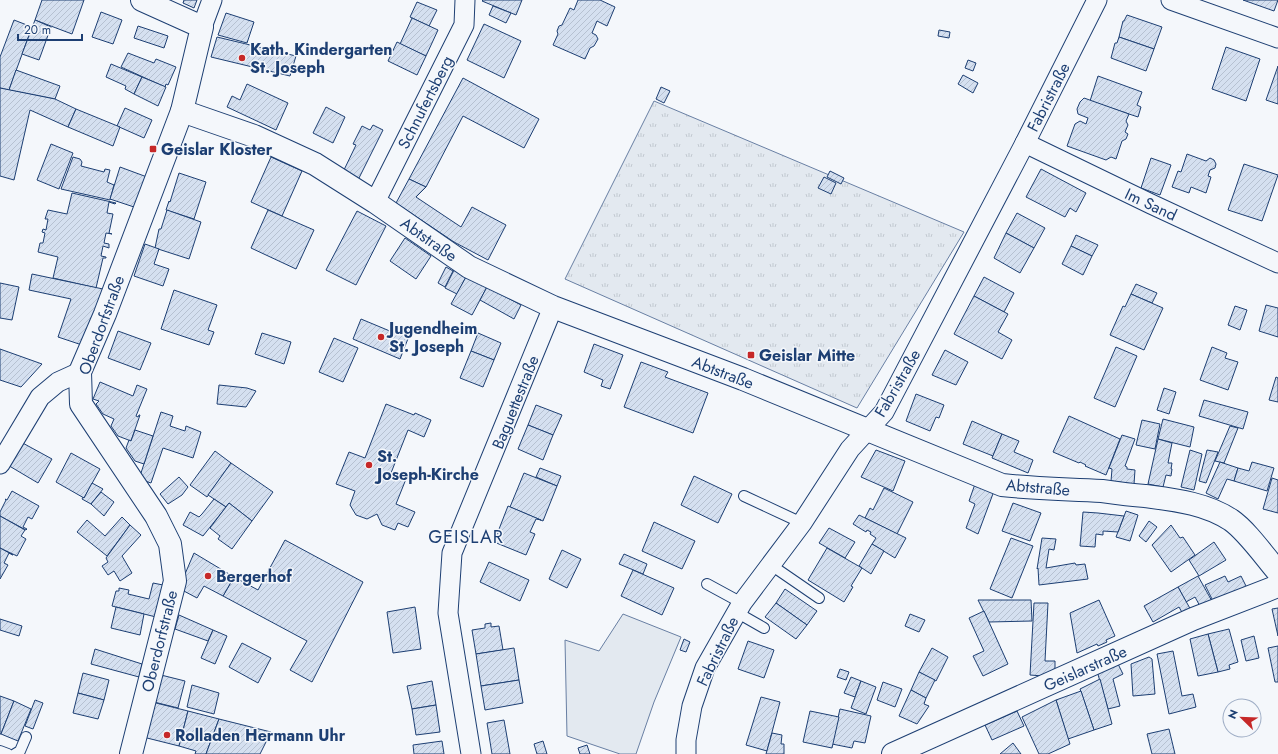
<svg xmlns="http://www.w3.org/2000/svg" width="1278" height="754" font-family="Jost,sans-serif">
	<style>
		.grass { fill: #e3e9f0; stroke: #687fa3 }
		.park { fill: url(#park-tufts); stroke: #687fa3 }
		.building { fill: url(#building-hatch); stroke: #1d3f73 }
		.lines { fill: none; stroke-linecap: round; stroke-linejoin: round }
		.lane-casing { stroke: #1d3f73; stroke-width: 12 }
		.street-casing { stroke: #1d3f73; stroke-width: 21 }
		.secondary-casing { stroke: #1d3f73; stroke-width: 24 }
		.lane { stroke: #f4f7fb; stroke-width: 10 }
		.street { stroke: #f4f7fb; stroke-width: 19 }
		.secondary { stroke: #f4f7fb; stroke-width: 22 }
		.poi-dot { fill: #c62828; stroke: #f4f7fb; stroke-width: 1.5 }
		.labels { text-anchor: middle; stroke-width: 3; stroke-linejoin: round; paint-order: stroke }
		.poi-label { font-size: 16px; font-weight: bold; fill: #1d3f73; stroke: #f4f7fb; text-anchor: start }
		.street-label { font-size: 16px; fill: #1d3f73; stroke: #f4f7fb }
		.quarter-label { font-size: 18px; letter-spacing: 1px; fill: #1d3f73; stroke: #f4f7fb }
	</style>
	<defs>
		<pattern id="park-tufts" width="24" height="20" patternUnits="userSpaceOnUse"><rect width="24" height="20" fill="#e3e9f0"/><path d="M3 7l-1-3M5 7V3M7 7l1-3M15 17l-1-3M17 17v-4M19 17l1-3" fill="none" stroke="#c2c9d1"/></pattern>
		<pattern id="building-hatch" width="6" height="6" patternUnits="userSpaceOnUse"><rect width="6" height="6" fill="#d5e0f0"/><path d="M-1 1l2-2M0 6l6-6M5 7l2-2" fill="none" stroke="#b6c1d1"/></pattern>
	</defs>
	<rect width="100%" height="100%" fill="#f4f7fb"/>
	<polygon class="grass" points="623,614 681,637 654,702 636,754 620,754 567,736 565,640 599,651"/>
	<polygon class="park" points="654,101 964,232 857,408 565,279"/>
	<g class="building">
		<polygon points="42,0 84,0 72,34 35,20"/>
		<polygon points="184,0 197,0 194,8 183,3"/>
		<polygon points="483,0 522,0 516,15 482,1"/>
		<polygon points="578,0 600,0 615,7 607,26 597,21 592,33 596,35 598,39 594,46 590,48 585,59 553,45 558,34 557,31 559,26 562,25 570,8 574,10"/>
		<polygon points="1243,0 1278,0 1274,11"/>
		<polygon points="417,2 437,10 429,26 410,17"/>
		<polygon points="493,6 511,13 506,23 489,15"/>
		<polygon points="101,12 122,20 113,44 92,37"/>
		<polygon points="226,13 254,22 247,43 218,35"/>
		<polygon points="1127,15 1162,27 1154,49 1119,37 1123,21 1124,21"/>
		<polygon points="412,18 438,30 426,56 400,44"/>
		<polygon points="14,20 32,27 9,90 0,88 0,57"/>
		<polygon points="35,20 51,27 39,60 22,54"/>
		<polygon points="484,24 521,41 504,78 467,60"/>
		<polygon points="138,26 168,36 164,48 134,38"/>
		<polygon points="939,30 950,32 949,38 938,36"/>
		<polygon points="217,37 296,56 290,76 211,57"/>
		<polygon points="1119,37 1154,49 1146,71 1111,58 1115,43 1117,43"/>
		<polygon points="397,42 426,56 417,75 388,61"/>
		<polygon points="1226,47 1260,59 1246,101 1212,89"/>
		<polygon points="128,53 154,63 156,59 176,67 168,85 166,84 165,87 121,67"/>
		<polygon points="968,60 976,63 973,71 965,68"/>
		<polygon points="111,64 142,77 134,94 125,89 126,86 106,77"/>
		<polygon points="1278,66 1278,104 1266,100"/>
		<polygon points="16,70 60,86 55,99 9,90"/>
		<polygon points="963,75 978,83 973,93 958,84"/>
		<polygon points="1098,76 1142,92 1137,105 1141,107 1138,117 1090,101"/>
		<polygon points="142,77 166,87 158,106 134,94"/>
		<polygon points="463,78 539,119 524,148 463,116 426,187 409,179"/>
		<polygon points="247,84 288,103 276,130 227,107 232,96 240,100"/>
		<polygon points="661,87 670,91 664,103 656,99"/>
		<polygon points="0,88 55,99 76,109 68,127 30,110 14,180 0,176"/>
		<polygon points="1084,98 1129,114 1126,121 1128,125 1125,132 1128,134 1126,139 1122,141 1116,159 1111,157 1106,160 1067,146 1075,124 1080,121 1086,124 1088,118 1078,114 1077,109 1080,102"/>
		<polygon points="326,107 345,117 333,143 313,133"/>
		<polygon points="125,108 152,120 144,138 117,126"/>
		<polygon points="76,109 120,127 113,146 68,127"/>
		<polygon points="373,125 383,130 358,180 343,172 356,145 353,144 362,126 370,130"/>
		<polygon points="51,144 73,153 59,189 37,180"/>
		<polygon points="1187,154 1206,161 1210,158 1214,160 1216,164 1215,168 1210,170 1208,176 1211,177 1206,193 1191,187 1189,193 1172,187 1178,171 1181,172"/>
		<polygon points="73,157 80,159 82,162 81,166 104,172 105,169 110,170 107,182 114,185 110,200 61,189"/>
		<polygon points="271,157 302,171 282,216 251,202"/>
		<polygon points="1151,158 1171,165 1160,195 1141,188"/>
		<polygon points="1244,164 1278,175 1262,221 1228,210"/>
		<polygon points="120,167 147,177 137,208 110,199"/>
		<polygon points="1041,169 1086,193 1076,212 1070,208 1065,217 1026,197"/>
		<polygon points="830,171 844,178 841,184 827,177"/>
		<polygon points="179,173 206,182 194,219 166,210 169,201 170,202"/>
		<polygon points="824,177 836,183 831,194 818,188"/>
		<polygon points="409,179 426,187 416,197 461,227 472,207 506,225 488,260 454,242 396,203"/>
		<polygon points="72,193 116,203 115,204 109,202 107,213 113,214 109,233 112,234 106,233 104,243 109,244 109,248 103,246 101,256 106,257 106,258 103,258 96,288 53,278 58,257 38,252 40,243 43,243 45,233 42,232 43,229 46,230 48,219 45,219 48,210 67,214"/>
		<polygon points="167,210 201,222 189,259 155,248 159,229 161,229"/>
		<polygon points="268,210 314,230 296,269 251,248"/>
		<polygon points="357,211 386,226 356,285 326,270"/>
		<polygon points="1017,213 1045,228 1034,248 1006,233"/>
		<polygon points="1006,233 1034,248 1020,273 994,258"/>
		<polygon points="1076,235 1098,245 1092,256 1071,246"/>
		<polygon points="405,238 431,256 416,279 390,261"/>
		<polygon points="145,244 159,249 154,264 169,269 163,286 134,276"/>
		<polygon points="1071,246 1092,256 1083,275 1062,264"/>
		<polygon points="446,267 453,271 445,287 438,283"/>
		<polygon points="454,270 466,277 457,294 445,288"/>
		<polygon points="32,274 103,289 82,345 58,337 71,299 29,290"/>
		<polygon points="466,277 487,287 472,315 451,304"/>
		<polygon points="984,277 1014,293 1004,312 974,296"/>
		<polygon points="0,283 19,287 12,320 0,318"/>
		<polygon points="1136,284 1157,293 1152,303 1131,294"/>
		<polygon points="487,287 521,305 514,319 480,300"/>
		<polygon points="174,290 217,305 208,330 214,332 209,345 161,329"/>
		<polygon points="1131,294 1163,308 1144,350 1110,335 1123,306 1125,307"/>
		<polygon points="974,296 1008,314 998,332 1012,340 1002,359 954,334"/>
		<polygon points="1266,305 1278,308 1278,337 1259,331"/>
		<polygon points="1235,306 1247,310 1240,330 1228,325"/>
		<polygon points="361,319 397,334 400,327 411,331 400,359 353,339"/>
		<polygon points="118,331 151,343 140,370 108,358"/>
		<polygon points="262,333 291,342 284,364 255,354"/>
		<polygon points="478,333 501,343 494,360 471,351"/>
		<polygon points="334,338 358,348 343,382 319,372"/>
		<polygon points="594,344 623,355 610,389 601,386 603,380 584,372"/>
		<polygon points="1116,347 1137,356 1115,407 1094,398"/>
		<polygon points="1212,347 1227,353 1225,358 1238,362 1228,390 1200,380"/>
		<polygon points="0,349 42,364 21,387 0,380"/>
		<polygon points="945,350 968,362 956,385 932,375"/>
		<polygon points="471,351 494,360 483,387 460,378"/>
		<polygon points="641,362 668,372 665,377 708,393 693,433 624,407"/>
		<polygon points="1276,377 1278,378 1278,402 1269,400"/>
		<polygon points="100,382 133,396 137,385 147,389 136,416 138,417 139,415 140,415 131,441 118,436 111,426 114,419 103,414 96,404 99,401 93,399"/>
		<polygon points="219,385 247,388 256,391 246,407 217,404"/>
		<polygon points="1164,388 1176,392 1169,414 1157,410"/>
		<polygon points="916,394 944,405 939,418 936,417 930,431 906,421"/>
		<polygon points="1204,400 1248,412 1243,429 1199,416"/>
		<polygon points="386,404 414,415 415,413 431,420 424,437 408,430 391,473 406,479 396,504 415,512 408,527 398,523 395,530 382,525 377,514 367,519 356,515 350,505 355,491 336,484 349,452 365,458"/>
		<polygon points="536,405 562,415 553,435 528,425"/>
		<polygon points="161,412 173,416 170,426 185,431 186,426 201,432 193,458 163,448 151,483 139,479"/>
		<polygon points="1069,416 1120,439 1106,475 1085,466 1086,465 1080,462 1079,463 1053,452"/>
		<polygon points="1163,419 1194,427 1190,447 1158,439"/>
		<polygon points="1142,420 1160,424 1155,449 1136,445"/>
		<polygon points="972,421 1002,434 993,456 963,444"/>
		<polygon points="528,425 553,435 543,460 518,449"/>
		<polygon points="1230,426 1238,428 1224,463 1215,461"/>
		<polygon points="135,430 153,436 144,464 135,461 126,448 129,440 131,441"/>
		<polygon points="1002,434 1019,441 1014,452 1033,460 1028,473 992,458"/>
		<polygon points="1122,435 1135,439 1125,466 1127,467 1127,469 1135,470 1134,484 1111,481 1112,469 1109,468"/>
		<polygon points="1158,439 1172,443 1168,463 1172,463 1171,469 1172,469 1171,476 1166,475 1163,487 1148,484"/>
		<polygon points="19,441 52,459 38,483 6,464"/>
		<polygon points="876,450 905,461 893,491 861,477"/>
		<polygon points="1190,450 1202,454 1194,490 1181,487"/>
		<polygon points="1207,450 1218,452 1206,483 1199,481"/>
		<polygon points="215,451 231,463 207,497 190,485"/>
		<polygon points="71,453 100,469 84,498 56,482"/>
		<polygon points="1220,462 1238,468 1234,481 1227,479 1218,499 1206,493"/>
		<polygon points="1252,462 1274,468 1267,491 1234,481 1238,468 1249,471"/>
		<polygon points="231,463 273,492 252,521 229,503 226,507 208,495"/>
		<polygon points="540,468 561,476 557,486 536,477"/>
		<polygon points="524,473 557,486 543,521 510,507"/>
		<polygon points="694,476 732,494 718,523 681,505"/>
		<polygon points="179,477 188,487 182,495 168,504 160,494"/>
		<polygon points="1272,478 1278,480 1278,513 1263,509"/>
		<polygon points="92,483 103,489 91,504 82,499 83,497 84,498"/>
		<polygon points="975,484 994,491 978,534 966,528 975,504 969,501"/>
		<polygon points="884,488 913,502 897,534 865,518 870,508 873,510"/>
		<polygon points="12,491 39,506 32,519 28,517 23,527 27,529 26,530 0,516 0,512 6,500 5,499 7,500"/>
		<polygon points="101,492 114,502 104,516 91,504"/>
		<polygon points="214,499 226,507 203,536 183,525 190,512 199,517 202,514"/>
		<polygon points="229,503 252,521 232,549 218,539 220,536 210,528"/>
		<polygon points="1013,503 1041,513 1030,541 1002,531"/>
		<polygon points="508,506 541,520 536,519 530,532 535,534 526,555 494,542"/>
		<polygon points="1126,511 1138,515 1130,541 1116,537"/>
		<polygon points="1083,512 1098,513 1124,516 1118,532 1103,531 1103,535 1096,534 1095,547 1080,546"/>
		<polygon points="859,515 906,538 895,558 872,544 876,538 870,534 871,532 867,530 866,532 853,524"/>
		<polygon points="0,516 25,530 21,536 26,539 17,556 0,548"/>
		<polygon points="122,517 130,525 107,556 77,532 87,520 105,536"/>
		<polygon points="1149,521 1157,527 1146,542 1139,536"/>
		<polygon points="654,522 695,541 682,569 642,551"/>
		<polygon points="130,525 141,535 122,556 132,573 120,581 114,571 108,575 102,566 108,562 106,558"/>
		<polygon points="1171,525 1180,538 1183,537 1195,555 1171,572 1152,545"/>
		<polygon points="829,528 855,542 845,558 819,543"/>
		<polygon points="1011,538 1033,546 1012,598 990,589"/>
		<polygon points="1042,538 1056,539 1054,550 1049,549 1046,568 1075,563 1076,565 1085,564 1088,579 1039,585 1038,568 1037,569"/>
		<polygon points="285,540 363,582 312,682 290,670 307,641 223,596 234,577 258,590"/>
		<polygon points="1214,542 1226,560 1199,576 1189,560"/>
		<polygon points="872,544 884,551 871,574 859,566"/>
		<polygon points="0,548 13,555 9,553 4,563 8,565 0,579"/>
		<polygon points="827,548 862,568 851,586 853,587 844,602 808,580"/>
		<polygon points="562,550 581,559 567,588 549,579"/>
		<polygon points="194,553 234,577 223,596 204,586 197,598 182,590 185,574"/>
		<polygon points="624,554 647,564 643,574 619,564"/>
		<polygon points="489,562 529,580 520,601 480,582"/>
		<polygon points="633,570 674,588 662,615 621,596"/>
		<polygon points="1198,576 1213,603 1201,608 1195,597 1186,602 1178,587"/>
		<polygon points="1225,576 1228,582 1241,576 1247,588 1214,603 1205,585"/>
		<polygon points="153,583 168,586 160,618 112,606 116,591 119,591 119,588 129,590 128,594 149,599"/>
		<polygon points="1178,587 1192,612 1184,616 1179,607 1153,622 1144,606"/>
		<polygon points="785,589 817,611 807,625 776,603"/>
		<polygon points="978,600 1031,600 1032,621 989,622"/>
		<polygon points="1099,600 1115,636 1106,640 1107,642 1098,646 1097,644 1077,653 1070,613"/>
		<polygon points="776,603 807,625 796,639 765,617"/>
		<polygon points="1034,603 1048,603 1045,661 1055,661 1055,671 1043,676 1030,675"/>
		<polygon points="116,607 144,614 140,635 111,628"/>
		<polygon points="415,607 421,649 393,653 387,612"/>
		<polygon points="1278,608 1278,636 1272,609"/>
		<polygon points="984,611 1008,664 983,676 973,656 984,651 969,618"/>
		<polygon points="910,614 925,620 919,632 905,626"/>
		<polygon points="179,615 213,630 208,641 175,629"/>
		<polygon points="0,619 22,626 19,636 0,630"/>
		<polygon points="491,623 491,627 499,626 503,650 476,654 472,630 485,628 485,624"/>
		<polygon points="1229,629 1238,662 1229,665 1230,669 1218,672 1208,634"/>
		<polygon points="213,630 227,636 215,664 201,658"/>
		<polygon points="1208,634 1218,672 1198,676 1190,639"/>
		<polygon points="1254,636 1259,658 1246,661 1241,640"/>
		<polygon points="684,639 690,642 686,652 680,650"/>
		<polygon points="748,641 774,650 764,678 738,669"/>
		<polygon points="242,643 271,658 258,683 229,667"/>
		<polygon points="1278,646 1278,682 1275,682 1268,648"/>
		<polygon points="514,648 519,680 481,686 476,654"/>
		<polygon points="932,648 948,657 936,681 919,672"/>
		<polygon points="95,649 142,664 139,677 91,664"/>
		<polygon points="1173,651 1182,696 1193,694 1196,707 1169,714 1157,654"/>
		<polygon points="1149,657 1152,659 1155,694 1133,696 1131,664"/>
		<polygon points="1117,662 1123,674 1113,679 1120,706 1108,709 1097,671"/>
		<polygon points="840,669 849,672 846,680 837,677"/>
		<polygon points="919,672 935,680 926,698 911,690"/>
		<polygon points="83,673 109,680 104,700 78,693"/>
		<polygon points="161,675 185,681 178,708 154,702"/>
		<polygon points="851,677 861,681 855,697 844,693"/>
		<polygon points="1100,679 1112,724 1094,730 1080,689"/>
		<polygon points="519,680 523,703 485,710 481,686"/>
		<polygon points="432,681 436,705 412,709 407,686"/>
		<polygon points="861,681 876,687 866,714 851,708"/>
		<polygon points="883,682 902,689 895,707 877,700"/>
		<polygon points="192,685 219,693 214,714 187,707"/>
		<polygon points="911,690 926,698 924,704 929,706 917,724 899,716"/>
		<polygon points="1081,691 1094,730 1068,739 1056,700"/>
		<polygon points="78,693 104,700 98,719 73,713"/>
		<polygon points="0,696 14,701 1,734 0,734"/>
		<polygon points="761,697 780,702 767,751 746,745"/>
		<polygon points="35,700 43,703 33,729 25,726"/>
		<polygon points="1056,700 1070,744 1048,754 1039,754 1022,717"/>
		<polygon points="14,701 31,709 18,741 1,734"/>
		<polygon points="152,702 188,711 179,746 143,737"/>
		<polygon points="436,705 440,732 416,735 412,709"/>
		<polygon points="840,709 871,716 865,743 854,741 852,748 832,744"/>
		<polygon points="188,711 219,719 206,754 195,754 196,751 179,746"/>
		<polygon points="810,711 839,717 832,748 803,742"/>
		<polygon points="1017,711 1024,726 992,740 985,725"/>
		<polygon points="219,719 271,732 260,754 206,754"/>
		<polygon points="504,720 510,754 492,754 487,723"/>
		<polygon points="1169,729 1175,754 1152,754 1147,734"/>
		<polygon points="772,733 782,735 781,744 784,744 784,754 766,754"/>
		<polygon points="442,741 444,754 414,754 413,745"/>
		<polygon points="543,741 547,754 537,754 534,744"/>
		<polygon points="1013,743 1021,754 1000,754"/>
		<polygon points="587,745 590,754 580,754 578,748"/>
	</g>
	<g class="lines">
		<defs>
			<g id="lane">
				<polyline points="744,496 802,523"/>
				<polyline points="771,565 819,598"/>
				<polyline points="707,584 742,603"/>
				<polyline points="736,612 764,628"/>
				<polyline points="0,751 8,754"/>
				<polyline points="15,754 20,751 26,737"/>
			</g>
			<g id="street">
				<polyline points="1171,0 1278,38"/>
				<polyline points="202,27 212,0"/>
				<polyline points="1025,143 1151,204 1278,263"/>
				<polyline points="375,202 464,25 465,0"/>
				<polyline points="0,464 40,397 58,382 80,372"/>
				<polyline points="471,754 448,613 452,553 553,307"/>
				<polyline points="686,754 686,740 692,706 705,668 742,603 802,523 850,449 884,412 1025,143 1097,0"/>
			</g>
			<g id="secondary">
				<path d="M 182,111 L 254,136 L 315,164 L 375,202 L 469,267 L 553,307 L 743,379 L 1002,485 C 1036,489 1069,489 1102,491 C 1116,493 1131,495 1145,496 C 1175,500 1205,503 1231,520 C 1247,531 1265,557 1278,572"/>
				<polyline points="131,754 175,581 170,544 156,516 81,404 80,372 105,314 182,111 202,27 142,0"/>
				<polyline points="893,754 1193,619 1278,586"/>
			</g>
		</defs>
		<use href="#lane" class="lane-casing"/>
		<use href="#street" class="street-casing"/>
		<use href="#secondary" class="secondary-casing"/>
		<use href="#lane" class="lane"/>
		<use href="#street" class="street"/>
		<use href="#secondary" class="secondary"/>
	</g>
	<g class="poi-dot">
		<circle cx="242" cy="58" r="4"/>
		<rect x="149" y="145" width="8" height="8" rx="2"/>
		<circle cx="381" cy="337" r="4"/>
		<rect x="747" y="351" width="8" height="8" rx="2"/>
		<circle cx="369" cy="465" r="4"/>
		<circle cx="208" cy="576" r="4"/>
		<circle cx="167" cy="735" r="4"/>
	</g>
	<g class="labels">
		<g class="poi-label">
			<text x="250" y="55">Kath. Kindergarten<tspan x="250" dy="18">St. Joseph</tspan></text>
			<text x="161" y="155">Geislar Kloster</text>
			<text x="389" y="334">Jugendheim<tspan x="389" dy="18">St. Joseph</tspan></text>
			<text x="759" y="361">Geislar Mitte</text>
			<text x="377" y="462">St.<tspan x="377" dy="18">Joseph-Kirche</tspan></text>
			<text x="216" y="582">Bergerhof</text>
			<text x="175" y="741">Rolladen Hermann Uhr</text>
		</g>
		<g class="street-label">
			<text transform="translate(1048 97) rotate(-63)" y="6">Fabristraße</text>
			<text transform="translate(425 102) rotate(-63)" y="6">Schnufertsberg</text>
			<text transform="translate(1151 204) rotate(25)" y="6">Im Sand</text>
			<text transform="translate(429 239) rotate(35)" y="6">Abtstraße</text>
			<text transform="translate(101 325) rotate(-70)" y="6">Oberdorfstraße</text>
			<text transform="translate(723 372) rotate(21)" y="6">Abtstraße</text>
			<text transform="translate(897 383) rotate(-60)" y="6">Fabristraße</text>
			<text transform="translate(515 402) rotate(-68)" y="6">Baguettestraße</text>
			<text transform="translate(1038 487) rotate(5)" y="6">Abtstraße</text>
			<text transform="translate(159 641) rotate(-76)" y="6">Oberdorfstraße</text>
			<text transform="translate(717 651) rotate(-64)" y="6">Fabristraße</text>
			<text transform="translate(1085 668) rotate(-24)" y="6">Geislarstraße</text>
		</g>
		<g class="quarter-label">
			<text x="466" y="543">GEISLAR</text>
		</g>
	</g>
	<g transform="translate(1242 718) rotate(293)"><circle r="19" fill="#f4f7fb" stroke="#9eadc5"/>
	<path d="M0-3L7 15L0 10L-7 15Z" fill="#c62828"/>
	<text y="-6" font-size="11" font-weight="bold" text-anchor="middle" fill="#1d3f73">N</text>
	</g>
	<path d="M18 34v6h64v-6" fill="none" stroke="#1d3f73" stroke-width="2"/>
	<text x="24" y="34" font-size="12" fill="#1d3f73" stroke="#f4f7fb" stroke-width="3" paint-order="stroke">20 m</text>
</svg>
